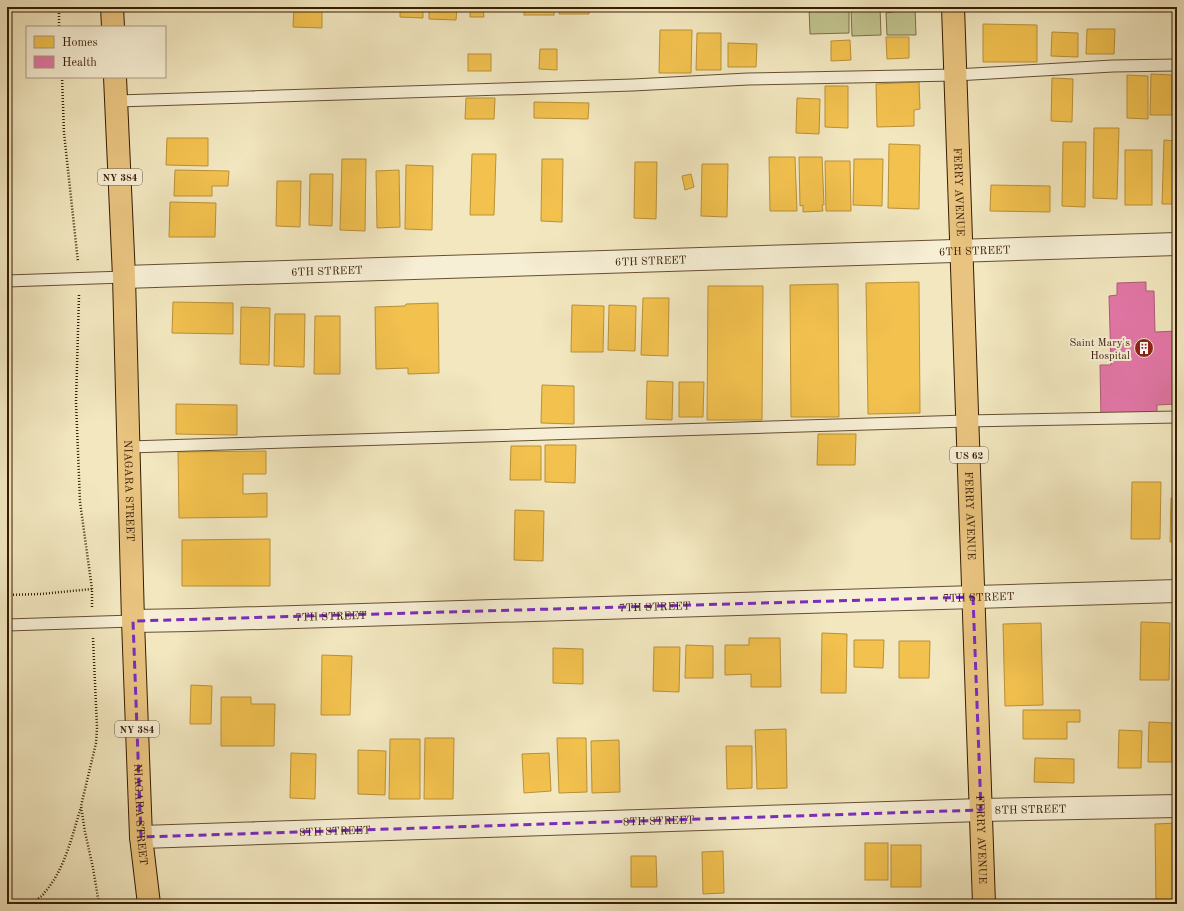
<svg xmlns="http://www.w3.org/2000/svg" width="1184" height="911" font-family="'Old Standard TT',serif">
	<style>
		.green { fill: #c1c38e; stroke: #7c7048 }
		.homes { fill: #f2c14e; stroke: #ba9037 }
		.health { fill: #e377a8; stroke: #af5c76 }
		.lines { fill: none; stroke-linecap: round; stroke-linejoin: round }
		.service-casing { stroke: #664f31; stroke-width: 13 }
		.minor-casing { stroke: #664f31; stroke-width: 24 }
		.primary-casing { stroke: #371c02; stroke-width: 24 }
		.trunk-casing { stroke: #371c02; stroke-width: 24 }
		.path { stroke: #371c02; stroke-width: 2.5; stroke-dasharray: 1 2; stroke-linecap: butt }
		.service { stroke: #f7efd5; stroke-width: 11 }
		.minor { stroke: #f7efd5; stroke-width: 22 }
		.primary { stroke: #e9c480; stroke-width: 22 }
		.trunk { stroke: #e9c480; stroke-width: 22 }
		.marked { fill: none; stroke: #7b2cbf; stroke-width: 3; stroke-dasharray: 8 5; stroke-linejoin: round }
		.labels { text-anchor: middle; stroke-width: 4; stroke-linejoin: round; paint-order: stroke }
		.shield { fill: #f7efd5; stroke: #715b41; stroke-width: 1 }
		.shield-label { font-size: 10px; font-weight: bold; fill: #371c02 }
		.street-label { font-size: 11px; fill: #371c02; stroke: #f7efd5 }
		.poi-label { font-size: 11px; fill: #371c02; stroke: #f7efd5; text-anchor: end }
	</style>
	<rect width="100%" height="100%" fill="#f2e7bf"/>
	<filter id="stains"><feTurbulence type="fractalNoise" baseFrequency=".005" numOctaves="4"/><feColorMatrix values="0 0 0 0 .2 0 0 0 0 .09 0 0 0 0 .02 0 0 0 .5 -.17"/></filter>
	<radialGradient id="worn" r=".72"><stop offset=".6" stop-color="#630" stop-opacity="0"/><stop offset="1" stop-color="#630" stop-opacity=".3"/></radialGradient>
	<g class="green">
		<polygon points="809,7 849,7 849,33 810,34"/>
		<polygon points="851,7 880,7 881,35 852,36"/>
		<polygon points="903,7 915,7 916,35 887,35 886,13 903,10"/>
	</g>
	<g class="homes">
		<polygon points="294,7 322,7 322,28 293,27"/>
		<polygon points="400,7 423,7 423,18 400,17"/>
		<polygon points="429,7 457,7 456,20 429,19"/>
		<polygon points="465,7 491,7 491,9 483,9 484,17 470,17 470,9 465,9"/>
		<rect x="524" y="7" width="30" height="8"/>
		<polygon points="560,7 589,7 589,14 559,14"/>
		<rect x="625" y="7" width="28" height="4"/>
		<polygon points="669,7 682,7 683,10 669,11"/>
		<polygon points="886,7 903,7 903,10 886,12"/>
		<polygon points="983,24 1037,25 1037,62 983,62"/>
		<polygon points="1087,29 1115,29 1114,54 1086,54"/>
		<polygon points="660,30 692,30 691,73 659,73"/>
		<polygon points="1052,32 1078,33 1078,57 1051,56"/>
		<polygon points="697,33 721,33 721,70 696,70"/>
		<polygon points="886,37 909,37 909,58 887,59"/>
		<polygon points="850,40 851,60 831,61 831,41"/>
		<polygon points="728,43 757,44 756,67 728,67"/>
		<polygon points="540,49 557,49 557,70 539,69"/>
		<rect x="468" y="54" width="23" height="17"/>
		<polygon points="1151,74 1172,75 1172,115 1150,115"/>
		<polygon points="1127,75 1148,76 1148,119 1127,118"/>
		<polygon points="1052,78 1073,79 1072,122 1051,121"/>
		<polygon points="919,82 920,109 914,110 914,126 877,127 876,84"/>
		<polygon points="825,86 848,86 848,128 825,127"/>
		<polygon points="466,98 495,98 494,119 465,119"/>
		<polygon points="797,98 820,99 819,134 796,133"/>
		<polygon points="534,102 589,103 588,119 534,118"/>
		<polygon points="1094,128 1119,128 1117,199 1093,198"/>
		<polygon points="167,138 208,138 208,166 166,165"/>
		<polygon points="1164,140 1177,141 1177,204 1162,204"/>
		<polygon points="1063,142 1086,142 1085,207 1062,206"/>
		<polygon points="889,144 920,145 919,209 888,208"/>
		<rect x="1125" y="150" width="27" height="55"/>
		<polygon points="472,154 496,154 494,215 470,215"/>
		<polygon points="769,157 795,157 797,211 770,211"/>
		<polygon points="799,157 822,157 824,205 822,205 823,211 803,212 803,205 800,206"/>
		<polygon points="342,159 366,159 365,231 340,230"/>
		<polygon points="542,159 563,159 562,222 541,221"/>
		<polygon points="854,159 883,159 882,206 853,205"/>
		<polygon points="825,161 850,161 851,211 826,211"/>
		<polygon points="635,162 657,162 656,219 634,218"/>
		<polygon points="702,164 728,164 727,217 701,216"/>
		<polygon points="406,165 433,166 432,230 405,229"/>
		<polygon points="175,170 229,171 228,186 212,186 212,196 174,196"/>
		<polygon points="399,170 400,227 377,228 376,171"/>
		<polygon points="310,174 333,174 332,226 309,225"/>
		<polygon points="691,174 694,187 685,190 682,176"/>
		<polygon points="277,181 301,181 300,227 276,226"/>
		<polygon points="991,185 1050,186 1050,212 990,211"/>
		<polygon points="170,202 216,203 215,237 169,237"/>
		<polygon points="919,282 920,413 868,414 866,283"/>
		<polygon points="838,284 839,417 791,417 790,285"/>
		<polygon points="708,286 763,286 762,420 707,420"/>
		<polygon points="643,298 669,298 668,356 641,355"/>
		<polygon points="173,302 233,303 233,334 172,333"/>
		<polygon points="438,303 439,373 408,374 408,368 376,369 375,307 405,306 406,304"/>
		<polygon points="572,305 604,306 603,352 571,352"/>
		<polygon points="609,305 636,306 635,351 608,350"/>
		<polygon points="241,307 270,308 269,365 240,364"/>
		<polygon points="275,314 305,314 304,367 274,366"/>
		<polygon points="315,316 340,316 340,374 314,374"/>
		<polygon points="647,381 673,382 672,420 646,419"/>
		<polygon points="679,382 704,382 703,417 679,417"/>
		<polygon points="542,385 574,386 574,424 541,423"/>
		<polygon points="176,404 237,405 237,435 176,434"/>
		<polygon points="818,434 856,434 855,465 817,465"/>
		<polygon points="545,445 576,445 575,483 545,482"/>
		<polygon points="511,446 541,446 541,480 510,480"/>
		<polygon points="266,451 266,474 243,474 243,494 267,493 267,517 179,518 178,452"/>
		<polygon points="1132,482 1161,482 1160,539 1131,539"/>
		<polygon points="1171,498 1177,498 1177,542 1170,542"/>
		<polygon points="515,510 544,511 543,561 514,560"/>
		<polygon points="270,539 270,586 182,586 182,540"/>
		<polygon points="1141,622 1170,623 1169,680 1140,680"/>
		<polygon points="1041,623 1043,705 1005,706 1003,624"/>
		<polygon points="1175,629 1177,629 1177,662 1174,662"/>
		<polygon points="822,633 847,634 846,693 821,693"/>
		<polygon points="749,638 780,638 781,687 751,687 751,674 725,675 725,645 749,645"/>
		<polygon points="854,640 884,640 883,668 854,667"/>
		<polygon points="899,641 930,641 929,678 899,678"/>
		<polygon points="686,645 713,646 713,678 685,678"/>
		<polygon points="654,647 680,647 679,692 653,691"/>
		<polygon points="553,648 583,649 583,684 553,683"/>
		<polygon points="322,655 352,656 350,715 321,715"/>
		<polygon points="191,685 212,686 211,724 190,724"/>
		<polygon points="221,697 251,697 251,704 275,704 274,746 221,746"/>
		<polygon points="1023,710 1080,710 1080,722 1067,722 1067,739 1023,739"/>
		<polygon points="1149,722 1173,723 1172,762 1148,762"/>
		<polygon points="786,729 787,788 757,789 755,730"/>
		<polygon points="1119,730 1142,731 1141,768 1118,768"/>
		<polygon points="425,738 454,738 453,799 424,799"/>
		<polygon points="557,738 586,738 587,792 559,793"/>
		<polygon points="390,739 420,739 420,799 389,799"/>
		<polygon points="619,740 620,792 592,793 591,741"/>
		<polygon points="726,746 752,746 752,788 727,789"/>
		<polygon points="358,750 386,751 385,795 358,794"/>
		<polygon points="291,753 316,754 315,799 290,798"/>
		<polygon points="549,753 551,791 524,793 522,754"/>
		<polygon points="1035,758 1074,759 1074,783 1034,782"/>
		<polygon points="1177,823 1177,902 1156,903 1155,824"/>
		<rect x="865" y="843" width="23" height="37"/>
		<rect x="891" y="845" width="30" height="42"/>
		<polygon points="723,851 724,893 703,894 702,852"/>
		<polygon points="631,856 656,856 657,887 631,887"/>
	</g>
	<polygon class="health" points="1146,282 1146,291 1154,291 1155,332 1177,331 1177,404 1157,405 1157,416 1101,418 1100,365 1111,365 1109,296 1117,295 1117,283"/>
	<g class="lines">
		<defs>
			<g id="service">
				<polyline points="117,101 633,85 748,79 955,75 1113,66 1177,65"/>
				<polyline points="7,281 124,277"/>
				<polyline points="129,447 967,421 1177,417"/>
				<polyline points="7,625 133,621"/>
			</g>
			<g id="minor">
				<path id="s1" d="M 124,277 L 1177,244"/>
				<path id="s2" d="M 133,621 L 191,620 L 1177,591"/>
				<path id="s3" d="M 141,837 L 981,810 L 1177,806"/>
			</g>
			<g id="primary">
				<path id="s4" d="M 953,7 L 984,904"/>
			</g>
			<g id="trunk">
				<polyline points="112,7 113,27"/>
				<path id="s5" d="M 115,77 L 124,277 L 133,621 L 141,837 L 149,904"/>
			</g>
		</defs>
		<use href="#service" class="service-casing"/>
		<use href="#minor" class="minor-casing"/>
		<use href="#primary" class="primary-casing"/>
		<use href="#trunk" class="trunk-casing"/>
		<g class="path">
			<polyline points="59,7 59,27"/>
			<polyline points="62,77 64,133 78,262"/>
			<polyline points="79,295 76,402 80,502 92,589 92,607"/>
			<polyline points="7,595 41,594 92,589"/>
			<polyline points="93,638 97,728 96,743 81,806 85,832 93,868 99,904"/>
			<path d="M 31,904 C 36,900 42,897 45,892 C 65,869 72,836 81,807"/>
		</g>
		<use href="#service" class="service"/>
		<use href="#minor" class="minor"/>
		<use href="#primary" class="primary"/>
		<use href="#trunk" class="trunk"/>
	</g>
	<path class="marked" d="M 973,597 L 981,810 L 141,837 L 133,621 Z"/>
	<defs>
		<symbol id="building-disc" viewBox="-11 -11 22 22"><circle r="9.5" fill="#8f2418" stroke="#f7efd5"/><path d="M-4-6H4V6H1V3H-1V6H-4ZM-2.5-4.3h1.7v1.8h-1.7ZM.8-4.3h1.7v1.8H.8ZM-2.5-1h1.7V.8h-1.7ZM.8-1h1.7V.8H.8Z" fill="#fff"/></symbol>
	</defs>
	<g fill-rule="evenodd">
		<use href="#building-disc" x="1133" y="337" width="22" height="22"/>
	</g>
	<g class="labels">
		<g class="shield">
			<rect x="98" y="169" width="44" height="16" rx="3"/>
			<rect x="950" y="447" width="38" height="16" rx="3"/>
			<rect x="115" y="721" width="44" height="16" rx="3"/>
		</g>
		<g class="shield-label">
			<text x="120" y="181">NY 384</text>
			<text x="969" y="459">US 62</text>
			<text x="137" y="733">NY 384</text>
		</g>
		<g class="street-label">
			<text dy="4" stroke="none"><textPath href="#s4" startOffset="185">FERRY AVENUE</textPath></text>
			<text dy="4" stroke="none"><textPath href="#s1" startOffset="851">6TH STREET</textPath></text>
			<text dy="4" stroke="none"><textPath href="#s1" startOffset="527">6TH STREET</textPath></text>
			<text dy="4" stroke="none"><textPath href="#s1" startOffset="203">6TH STREET</textPath></text>
			<text dy="4" stroke="none"><textPath href="#s5" startOffset="414">NIAGARA STREET</textPath></text>
			<text dy="4" stroke="none"><textPath href="#s4" startOffset="509">FERRY AVENUE</textPath></text>
			<text dy="4" stroke="none"><textPath href="#s2" startOffset="846">7TH STREET</textPath></text>
			<text dy="4" stroke="none"><textPath href="#s2" startOffset="522">7TH STREET</textPath></text>
			<text dy="4" stroke="none"><textPath href="#s2" startOffset="198">7TH STREET</textPath></text>
			<text dy="4" stroke="none"><textPath href="#s3" startOffset="890">8TH STREET</textPath></text>
			<text dy="4" stroke="none"><textPath href="#s5" startOffset="738">NIAGARA STREET</textPath></text>
			<text dy="4" stroke="none"><textPath href="#s3" startOffset="518">8TH STREET</textPath></text>
			<text dy="4" stroke="none"><textPath href="#s3" startOffset="194">8TH STREET</textPath></text>
			<text dy="4" stroke="none"><textPath href="#s4" startOffset="833">FERRY AVENUE</textPath></text>
		</g>
		<g class="poi-label">
			<text x="1130" y="346">Saint Mary's<tspan x="1130" dy="13">Hospital</tspan></text>
		</g>
	</g>
	<rect width="1184" height="911" fill="none" stroke="#f2e7bf" stroke-width="24"/>
	<rect x="8" y="8" width="1168" height="895" fill="none" stroke="#371c02" stroke-width="2"/>
	<rect x="12" y="12" width="1160" height="887" fill="none" stroke="#371c02"/>
	<rect x="26" y="26" width="140" height="52" fill="#f7efd5" stroke="#aa9b81"/>
	<rect x="34" y="36" width="20" height="12" fill="#f2c14e" stroke="#aa9b81"/>
	<text x="62" y="46" font-size="12" fill="#371c02">Homes</text>
	<rect x="34" y="56" width="20" height="12" fill="#e377a8" stroke="#aa9b81"/>
	<text x="62" y="66" font-size="12" fill="#371c02">Health</text>
	<rect width="100%" height="100%" filter="url(#stains)"/>
	<rect width="100%" height="100%" fill="url(#worn)"/>
</svg>
